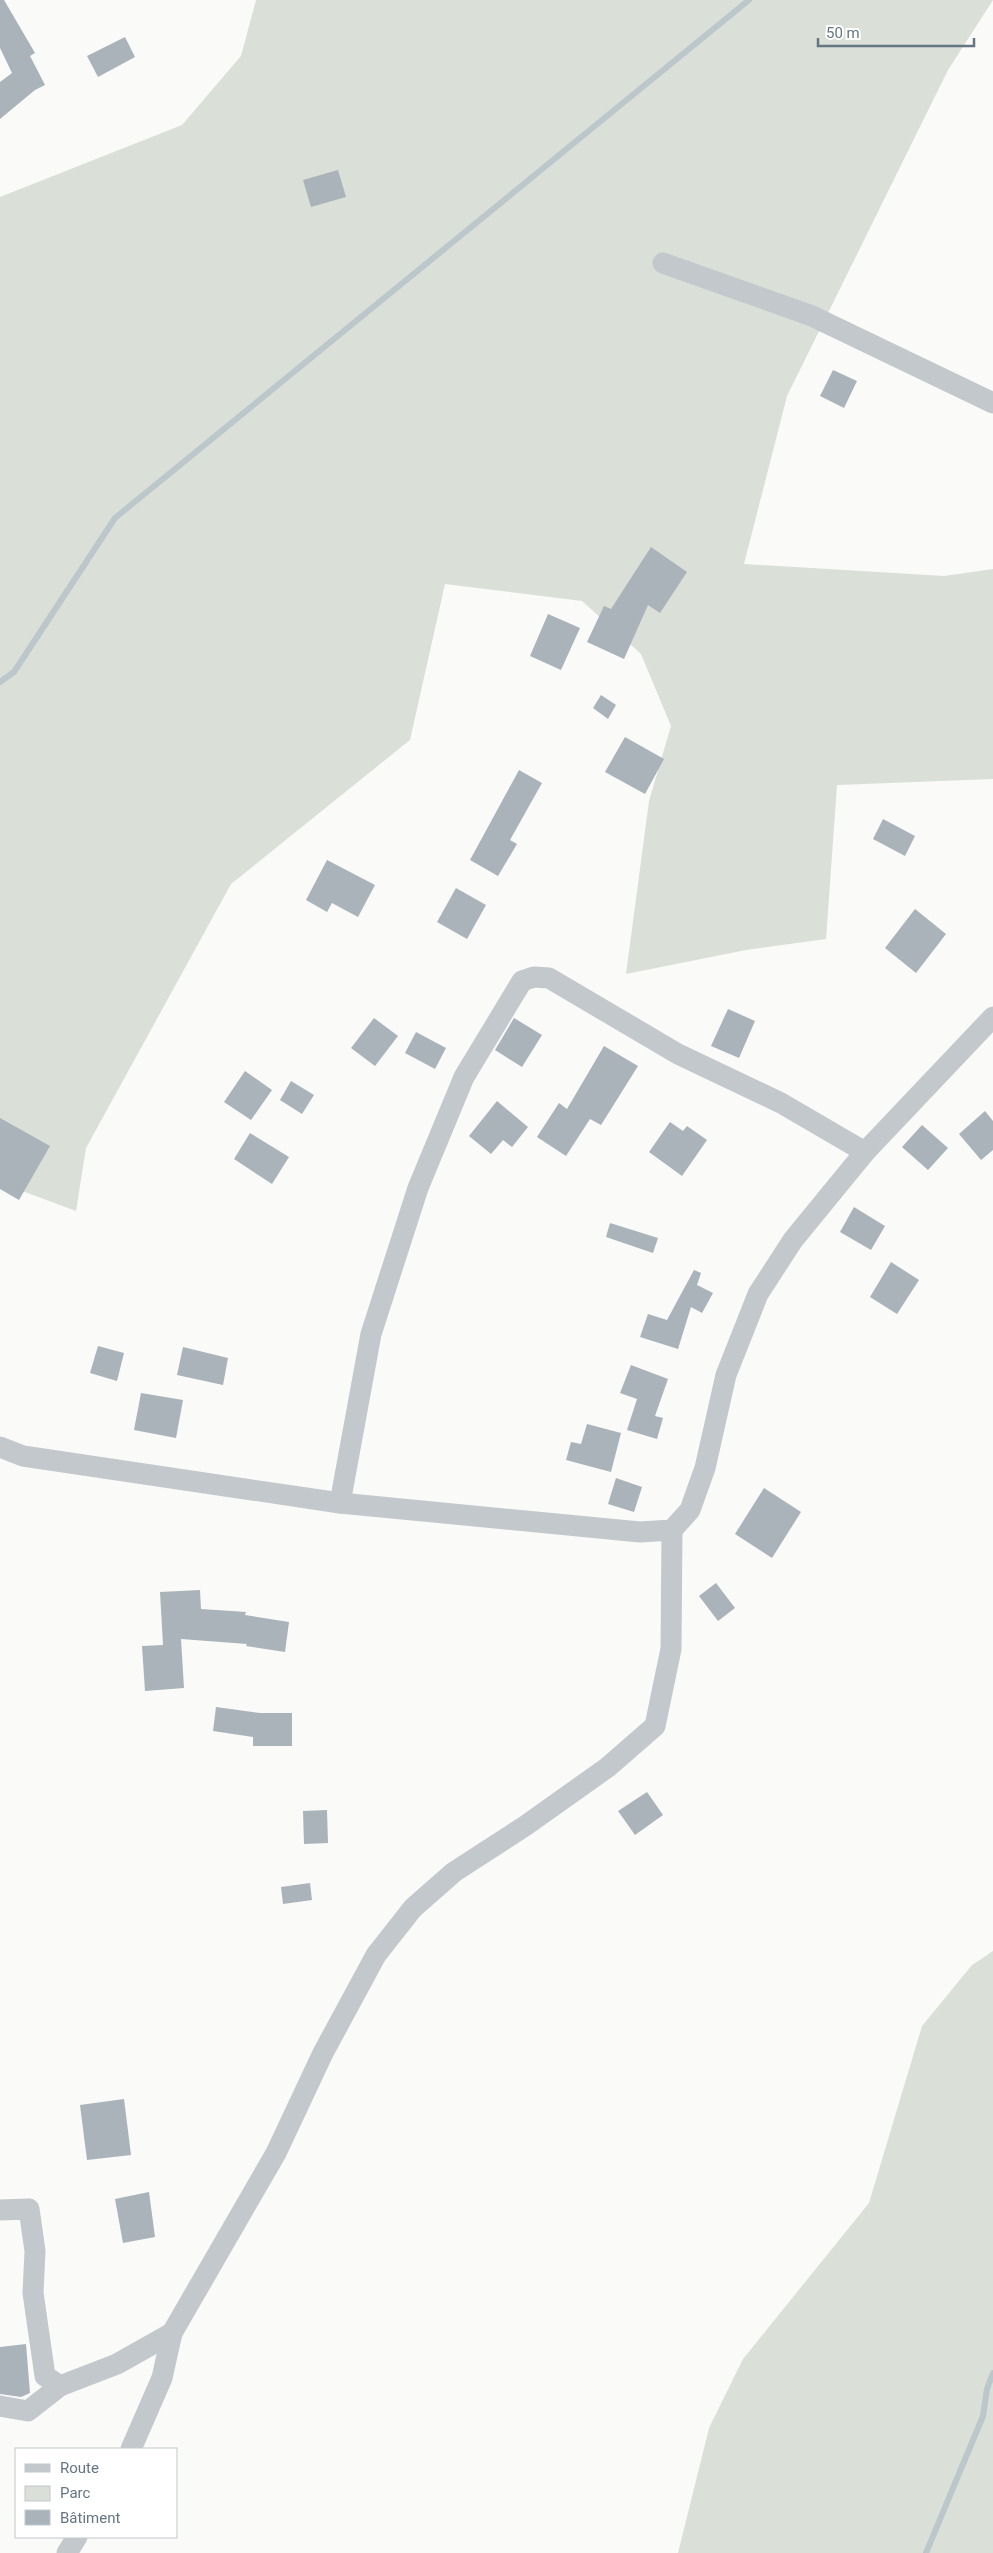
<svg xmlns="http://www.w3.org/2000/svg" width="993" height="2553" font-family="Roboto,sans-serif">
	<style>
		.green { fill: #dadfd7 }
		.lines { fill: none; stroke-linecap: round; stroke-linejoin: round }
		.stream { stroke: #bbc7cb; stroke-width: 6 }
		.building { fill: #aab3b9 }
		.minor { stroke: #c3c8cc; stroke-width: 21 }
	</style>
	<rect width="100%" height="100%" fill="#fafaf8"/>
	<g class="green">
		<polygon points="256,0 993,0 948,70 787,396 744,564 944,576 993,569 993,779 837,785 826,939 746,950 626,974 649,801 671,726 641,654 582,601 445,584 410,740 231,884 86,1148 76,1211 6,1185 0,1186 0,197 182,125 241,56"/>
		<polygon points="993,1951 993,2553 678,2553 709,2428 743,2359 869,2203 922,2026 972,1965"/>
	</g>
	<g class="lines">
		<g class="stream">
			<polyline points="0,682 14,672 115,518 749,0"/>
			<polyline points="926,2553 983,2416 987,2389 993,2373"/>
		</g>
	</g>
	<g class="building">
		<polygon points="0,0 4,0 35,53 30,56 45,85 35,90 0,119 0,82 12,73 0,48"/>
		<polygon points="125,37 135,57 98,77 87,56"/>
		<polygon points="338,170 346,197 311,207 303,180"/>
		<polygon points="833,370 857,381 844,408 820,396"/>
		<polygon points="651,547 687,572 660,613 648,605 624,659 587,642 604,606 611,609"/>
		<polygon points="548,614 580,628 561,670 530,656"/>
		<polygon points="601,695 616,705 608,719 593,708"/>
		<polygon points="625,737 664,759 645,794 605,772"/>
		<polygon points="519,770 542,783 510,840 517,844 498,876 470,860"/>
		<polygon points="883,819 915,836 905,856 873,839"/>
		<polygon points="327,860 375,885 358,917 332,903 327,912 306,900"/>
		<polygon points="456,888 486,905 467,939 437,922"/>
		<polygon points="915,909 946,934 916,973 885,948"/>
		<polygon points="728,1009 755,1021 739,1058 711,1046"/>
		<polygon points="374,1018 398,1036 375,1066 351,1048"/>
		<polygon points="514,1018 542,1035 522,1067 495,1050"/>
		<polygon points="416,1032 446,1048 435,1069 405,1053"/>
		<polygon points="604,1046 638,1066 601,1125 590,1119 566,1156 537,1137 559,1103 567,1109"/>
		<polygon points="245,1071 272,1090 251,1120 224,1102"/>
		<polygon points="291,1081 314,1095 302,1114 280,1100"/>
		<polygon points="497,1101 528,1127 512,1147 503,1140 491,1154 469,1136"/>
		<polygon points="985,1111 993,1121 993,1150 981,1160 959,1134"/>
		<polygon points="0,1118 50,1146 19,1200 0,1189"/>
		<polygon points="670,1122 683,1131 687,1126 707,1140 682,1176 649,1152"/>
		<polygon points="922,1125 948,1148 928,1170 902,1147"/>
		<polygon points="250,1133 289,1157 272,1184 234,1159"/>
		<polygon points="854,1207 885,1226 871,1250 840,1232"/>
		<polygon points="610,1223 658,1238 653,1253 606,1237"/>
		<polygon points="891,1262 919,1280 897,1314 870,1297"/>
		<polygon points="694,1270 701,1273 697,1285 713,1293 702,1313 691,1307 678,1349 640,1337 648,1314 667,1320"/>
		<polygon points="98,1346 124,1353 117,1381 90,1373"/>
		<polygon points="183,1347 228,1358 223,1385 177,1375"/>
		<polygon points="631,1365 668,1379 655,1416 663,1418 657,1439 627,1430 637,1399 620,1393"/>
		<polygon points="141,1393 183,1400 176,1438 134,1430"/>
		<polygon points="587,1424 621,1433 611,1472 566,1460 571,1442 581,1444"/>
		<polygon points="616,1478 642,1487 634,1512 608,1504"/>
		<polygon points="764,1488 801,1512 772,1558 735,1534"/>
		<polygon points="716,1583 735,1608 718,1621 699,1596"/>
		<polygon points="200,1590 201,1609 246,1612 245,1615 289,1622 285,1652 246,1646 247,1644 181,1639 184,1688 145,1691 142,1646 163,1645 160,1592"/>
		<polygon points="216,1707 260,1713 292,1713 292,1746 253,1746 253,1737 213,1731"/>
		<polygon points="647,1792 663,1815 635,1835 618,1811"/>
		<polygon points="327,1810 328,1843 304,1844 303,1811"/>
		<polygon points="310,1883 312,1900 283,1904 281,1887"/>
		<polygon points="124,2099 131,2155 87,2160 80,2105"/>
		<polygon points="149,2192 155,2237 123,2243 115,2199"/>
		<polygon points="26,2344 30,2393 21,2397 0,2394 0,2347"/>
	</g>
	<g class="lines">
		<g class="minor">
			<polyline points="663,263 812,316 993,403"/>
			<polyline points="0,1447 23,1456 340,1503 640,1532 672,1530 690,1510 705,1468 726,1375 758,1294 793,1240 865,1152 993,1017"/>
			<polyline points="340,1503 371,1334 418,1188 464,1077 522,981 534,977 549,978 678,1054 781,1103 865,1152"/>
			<polyline points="0,2210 29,2209 35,2251 33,2293 45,2376 60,2386"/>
			<polyline points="0,2406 28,2411 60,2386 117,2364 172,2333 276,2153 323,2053 376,1955 413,1908 454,1872 525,1826 608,1767 655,1726 671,1649 672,1530"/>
			<polyline points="131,2449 162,2378 172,2333"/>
			<polyline points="67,2553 77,2537"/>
		</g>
	</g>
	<rect x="15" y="2448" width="162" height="90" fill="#ffffff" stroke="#c1c8cd"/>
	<rect x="25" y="2464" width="25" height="8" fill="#c3c8cc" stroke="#c1c8cd"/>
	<text x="60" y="2473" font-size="15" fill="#657683">Route</text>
	<rect x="25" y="2486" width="25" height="15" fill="#dadfd7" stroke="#c1c8cd"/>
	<text x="60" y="2498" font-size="15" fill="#657683">Parc</text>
	<rect x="25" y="2510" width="25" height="15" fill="#aab3b9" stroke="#c1c8cd"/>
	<text x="60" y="2523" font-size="15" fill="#657683">Bâtiment</text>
	<path d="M818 38v8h156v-8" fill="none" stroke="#657683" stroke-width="2.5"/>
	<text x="826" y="38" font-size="15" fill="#657683" stroke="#ffffff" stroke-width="4" paint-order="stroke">50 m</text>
</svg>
